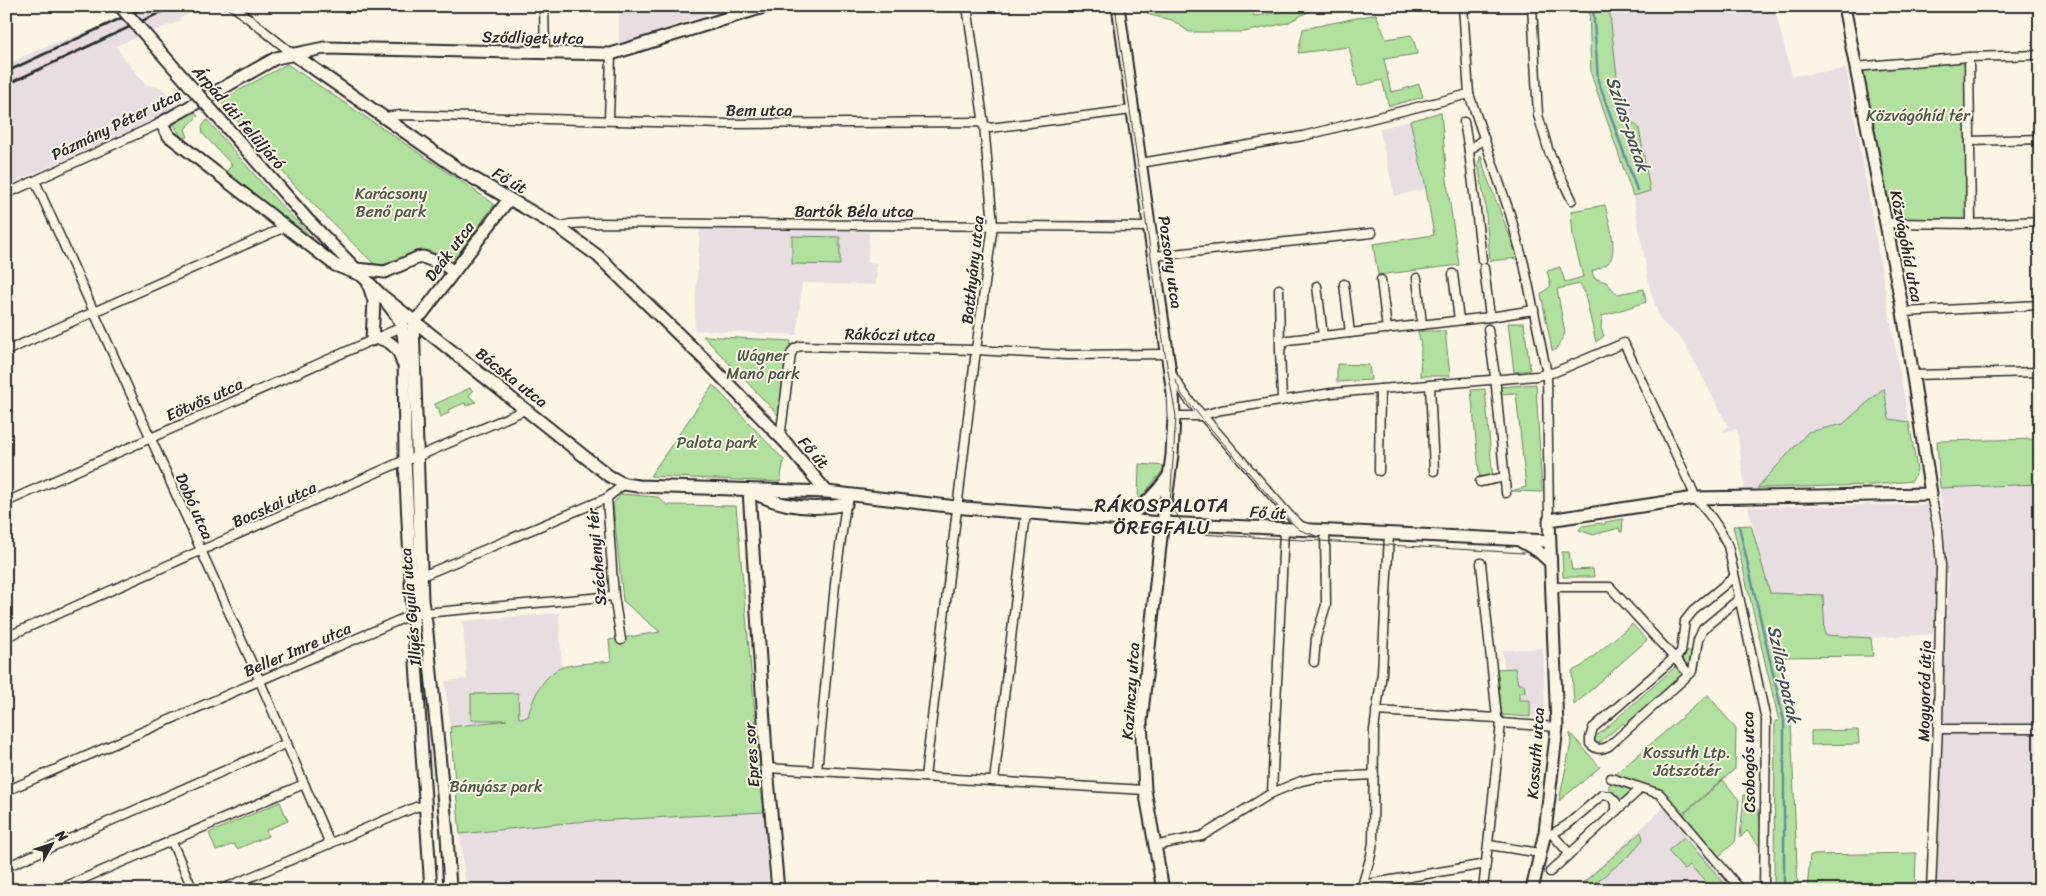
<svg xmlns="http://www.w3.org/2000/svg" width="2046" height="896" font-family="Sriracha,sans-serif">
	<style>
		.built { fill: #e8dee2 }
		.green { fill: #b1e09f; stroke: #6e8665 }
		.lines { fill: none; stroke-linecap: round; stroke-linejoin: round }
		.stream { stroke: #678ea2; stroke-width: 2.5 }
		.street-casing { stroke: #2b2b2b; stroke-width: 11 }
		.secondary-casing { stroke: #2b2b2b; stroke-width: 15 }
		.street { stroke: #fcf5e5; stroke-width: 8 }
		.secondary { stroke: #fcf5e5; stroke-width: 11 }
		.tram { stroke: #2b2b2b; stroke-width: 1 }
		.rail { stroke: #2b2b2b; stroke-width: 2.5 }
		.secondary-bridge-casing { stroke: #2b2b2b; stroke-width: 15; stroke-linecap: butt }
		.secondary-bridge { stroke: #fcf5e5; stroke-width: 11 }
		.labels { text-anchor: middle; stroke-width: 4; stroke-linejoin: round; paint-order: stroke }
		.street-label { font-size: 16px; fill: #2b2b2b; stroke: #fcf5e5 }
		.park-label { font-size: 16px; fill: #4c5848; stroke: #fcf5e5 }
		.water-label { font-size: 18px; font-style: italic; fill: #44545c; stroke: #fcf5e5 }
		.quarter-label { font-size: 19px; letter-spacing: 1px; fill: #2b2b2b; stroke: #fcf5e5 }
	</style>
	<rect width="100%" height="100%" fill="#fcf5e5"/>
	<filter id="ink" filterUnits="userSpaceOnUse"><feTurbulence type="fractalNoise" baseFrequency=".02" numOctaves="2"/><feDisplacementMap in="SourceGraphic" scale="10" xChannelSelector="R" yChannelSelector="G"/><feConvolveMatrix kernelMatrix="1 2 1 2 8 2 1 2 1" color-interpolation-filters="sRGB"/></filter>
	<g filter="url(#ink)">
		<g class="built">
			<polygon points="141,6 207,6 180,18 180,21 115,46 145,84 162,88 178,106 140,126 6,186 6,65 43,47 93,30"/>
			<polygon points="619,6 730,6 619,45"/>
			<polygon points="1609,6 1774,6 1792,76 1846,69 1917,470 1912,481 1874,485 1745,489 1737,429 1722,432 1728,426 1684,342 1661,321 1650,290 1633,196 1650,191 1639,128 1626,116 1618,85"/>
			<polygon points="1410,121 1426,189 1395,196 1379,129"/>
			<polygon points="700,225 753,226 869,232 868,263 877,263 876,285 802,283 797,335 694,330"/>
			<polygon points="2040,484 2040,890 1928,890 1949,582 1940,488"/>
			<polygon points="1928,504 1936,569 1933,634 1871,638 1824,635 1823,595 1770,593 1748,507"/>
			<polygon points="559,613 562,667 542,682 532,702 528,717 450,727 445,681 467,679 463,625 461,621"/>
			<polygon points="1543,648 1545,718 1502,715 1497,669 1504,668 1502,650"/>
			<polygon points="1668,804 1741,890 1573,890"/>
			<polygon points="764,812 769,886 717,890 466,890 460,834 576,822"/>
		</g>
		<g class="green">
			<path d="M 1138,6 L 1252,6 L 1254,16 C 1277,14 1297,6 1319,6 L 1287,23 L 1244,32 L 1189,32 L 1172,20 L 1150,15 Z"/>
			<polygon points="1589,6 1609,6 1618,85 1626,116 1639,128 1650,191 1633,196 1591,74"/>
			<polygon points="1376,14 1386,39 1411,35 1414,40 1417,54 1384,59 1391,92 1401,90 1419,84 1423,97 1389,106 1382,80 1358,86 1349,47 1298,53 1303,29"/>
			<polygon points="1969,57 1971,224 1886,223 1855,67"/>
			<path d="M 287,64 L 493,203 L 494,205 L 456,257 L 448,259 C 442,257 435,253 429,251 C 411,247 389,271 373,263 L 297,188 L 220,101 Z"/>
			<polygon points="192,109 198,116 185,129 188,137 182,138 173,123 174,120"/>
			<polygon points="1441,112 1448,190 1459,265 1378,275 1373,244 1434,235 1424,178 1410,121"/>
			<polygon points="207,120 278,202 330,257 226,172 232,165 203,134 202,127"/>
			<polygon points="1481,155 1485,172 1518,258 1490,261 1485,203 1478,164"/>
			<path d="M 1605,205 C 1608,218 1620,254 1607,264 C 1603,267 1597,269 1592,271 L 1594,278 L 1606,282 L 1617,294 L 1644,289 L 1646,302 L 1602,316 L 1601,328 L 1604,336 L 1596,342 L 1584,291 L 1580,284 L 1557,289 L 1565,333 L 1556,350 L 1552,350 L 1541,294 L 1551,286 L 1547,271 L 1560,267 L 1565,282 L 1583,277 L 1573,237 L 1571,211 Z"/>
			<polygon points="792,236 840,237 840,265 792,264"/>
			<polygon points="1508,323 1524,323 1530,370 1514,372"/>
			<polygon points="1418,331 1445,331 1450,376 1420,376 1421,347"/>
			<polygon points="703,336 791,341 781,418"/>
			<polygon points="1337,364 1369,365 1371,380 1337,382"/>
			<polygon points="1536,384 1542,492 1511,491 1526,487 1516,393 1500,394 1499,387"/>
			<polygon points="713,385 784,460 780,482 650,476"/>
			<polygon points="470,388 473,391 469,396 476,402 466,406 465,403 448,410 449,413 440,417 439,408 435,408 435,404"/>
			<polygon points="1884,388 1889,419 1909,422 1917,470 1912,481 1874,485 1757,488 1808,432 1843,424"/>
			<polygon points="1485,389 1493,480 1480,482 1471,390"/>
			<polygon points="2040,439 2040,484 1940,488 1937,441"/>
			<polygon points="1139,464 1165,466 1165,468 1138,501"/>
			<path d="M 621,494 L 658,497 L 667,505 L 736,506 L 764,812 L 576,822 L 460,834 L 450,727 L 507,720 L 471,720 L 471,694 L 518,693 L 519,718 L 528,717 C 532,699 543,674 563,667 C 577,663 596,663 611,661 L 609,640 L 660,632 L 623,601 L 613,504 Z"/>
			<polygon points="1623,519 1622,532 1620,532 1619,528 1593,535 1579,530 1582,526 1602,523 1603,525 1605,524 1605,522"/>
			<polygon points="1751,525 1770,593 1823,595 1825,635 1871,638 1873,656 1783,657 1791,721 1798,890 1774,890 1775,721 1779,721 1733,526"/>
			<polygon points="1562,552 1569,552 1572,570 1593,569 1594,577 1563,577"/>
			<polygon points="1632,624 1647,640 1574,705 1572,671 1582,666"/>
			<polygon points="1688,650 1693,654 1691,666 1683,674 1685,676 1626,726 1623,723 1598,744 1594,740 1596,734 1598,735 1675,667 1674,665"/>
			<polygon points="1515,668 1518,684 1524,684 1525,692 1519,692 1519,700 1530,700 1530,717 1502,715 1497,669"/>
			<polygon points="1708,695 1736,729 1735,769 1679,817 1660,794 1611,778"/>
			<polygon points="1858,730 1859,744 1811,745 1811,731"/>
			<polygon points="1570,733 1600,767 1559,801 1571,743"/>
			<polygon points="1723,780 1739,800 1736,837 1735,842 1716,859 1681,817"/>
			<polygon points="1616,781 1626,786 1632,792 1619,804 1608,794 1609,785"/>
			<polygon points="1744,795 1746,795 1759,811 1762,849 1747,831 1740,838"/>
			<polygon points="280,802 288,821 266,830 268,836 237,849 234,844 216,851 209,833"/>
			<polygon points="1641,832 1643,839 1631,854 1594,884 1582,884"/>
			<polygon points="1684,837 1730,890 1696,890 1705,882 1690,865 1684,870 1668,851"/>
			<polygon points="1916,853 1915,890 1807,890 1810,855"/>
		</g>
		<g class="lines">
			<g class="stream">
				<polyline points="1593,6 1598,80 1637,190"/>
				<polyline points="1739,526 1784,721 1784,890"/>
			</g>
			<defs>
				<g id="street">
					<polyline points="233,6 293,54"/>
					<polyline points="544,6 545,54"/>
					<polyline points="1463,6 1469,94 1510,214 1524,264 1547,374 1549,520"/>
					<polyline points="1532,6 1538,115 1549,152 1572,200"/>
					<polyline points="1969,57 1971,224"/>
					<polyline points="1855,67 1969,57 2040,55"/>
					<polyline points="384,117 401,115 724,124 979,122 990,128 1132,110"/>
					<polyline points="609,120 611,54"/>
					<polyline points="1464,122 1469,151"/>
					<polyline points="1970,141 2040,139"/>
					<polyline points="1140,163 1303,136 1469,94"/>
					<polyline points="35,181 259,679 330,844"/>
					<polyline points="6,194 161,123"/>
					<polyline points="1886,223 1971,224 2040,221"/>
					<polyline points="558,227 570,224 587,223 1150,227"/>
					<polyline points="1154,256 1372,233"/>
					<polyline points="1482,260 1469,151 1484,138"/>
					<polyline points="1453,274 1459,320"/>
					<polyline points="1417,278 1422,325"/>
					<polyline points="1381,280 1387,329"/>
					<polyline points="1344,284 1350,333"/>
					<polyline points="1317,286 1323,336"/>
					<polyline points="1279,289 1280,348"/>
					<polyline points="1903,312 2040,305"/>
					<polyline points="1490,317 1534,310"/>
					<polyline points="1488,329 1495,376 1506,493"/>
					<polyline points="6,351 285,227"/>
					<polyline points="1172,375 1188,399 1289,515 1301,526 1308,528"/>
					<polyline points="1912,375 2040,372"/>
					<polyline points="1430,385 1434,471"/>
					<polyline points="1282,400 1280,350 1283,343 1288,340 1490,317 1484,268"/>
					<path d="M 1174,416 L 1200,416 L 1221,410 L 1332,393 L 1537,376 L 1555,372 L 1624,343 L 1693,491 L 1694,498 C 1707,509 1721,530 1728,546 L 1766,720 L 1764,890"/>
					<polyline points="780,438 791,354 794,349 800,346 976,350 1066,355 1167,354"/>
					<polyline points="1379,471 1380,389"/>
					<polyline points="1480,482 1505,477"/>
					<polyline points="6,502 404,326"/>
					<polyline points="1481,563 1497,718 1501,723 1483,890"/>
					<polyline points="422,576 607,498"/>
					<path d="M 1734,577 L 1693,611 L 1685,621 L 1681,652 L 1593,728 L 1590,738 L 1590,744 C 1597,750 1601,750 1609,746 L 1693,671 L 1698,640 L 1703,629 L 1739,599"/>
					<polyline points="1551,587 1610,587 1689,674"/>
					<polyline points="6,637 405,460 417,457 527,409"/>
					<polyline points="621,640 614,596 607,498 624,484"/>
					<polyline points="1314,662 1316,638 1326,605 1325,531"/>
					<polyline points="1376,711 1497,718"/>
					<polyline points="1501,723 1557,727"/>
					<polyline points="1938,729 2040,729"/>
					<polyline points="767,768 1145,790"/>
					<polyline points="817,771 836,574 846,504"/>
					<polyline points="925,777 976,350 993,225 984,125 967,6"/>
					<polyline points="1611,778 1660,794 1741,890"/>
					<polyline points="994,781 1026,513"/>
					<polyline points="6,791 413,614 614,596"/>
					<polyline points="1272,793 1284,530"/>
					<polyline points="171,840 193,890"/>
					<polyline points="1489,845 1540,853"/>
					<polyline points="1154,846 1202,836 1272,793 1301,781 1315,778 1374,775"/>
					<polyline points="1569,853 1552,834 1567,825 1602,795 1610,796 1616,802 1616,811"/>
					<polyline points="6,867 287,743"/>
					<polyline points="1550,872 1637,792"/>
					<polyline points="1362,885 1486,864"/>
					<polyline points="57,890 304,784"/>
					<polyline points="220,890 416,807 425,806"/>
					<polyline points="1361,890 1371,855 1373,842 1374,730 1382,673 1389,534"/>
					<polyline points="1931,890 1938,726 1941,565 1938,530 1931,494"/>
				</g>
				<g id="secondary">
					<polyline points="1118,6 1173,394 1174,416 1172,455 1161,537 1141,722 1145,790 1163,890"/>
					<polyline points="293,54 461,171 558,227 598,256 706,361 786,443 827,492"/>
					<polyline points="222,122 307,219 380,294 397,316 402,327 404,341 405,460 412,602 431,890"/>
					<polyline points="356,269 385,272 417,258 423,257 444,265 453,271"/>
					<polyline points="361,275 335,265 169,136 161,123 276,58 324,48 611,54 767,6"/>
					<polyline points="369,286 374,301 372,340"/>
					<polyline points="380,294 609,476 624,484 638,486 827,492 965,508 1163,523 1549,541"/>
					<polyline points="413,321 422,601 426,623 447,834 450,890"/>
					<polyline points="413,321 422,314 509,199"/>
					<path d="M 377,338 C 390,340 400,349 402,362"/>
					<polyline points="749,490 767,768 778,890"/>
					<path d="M 750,491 C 780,507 813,511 846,504 L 848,495"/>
					<path d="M 1125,519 C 1143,507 1156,495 1168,477"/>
					<polyline points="1522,542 1538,551 1550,562"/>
					<polyline points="1532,890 1545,832 1557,727 1549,520 1694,498 1931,494 1903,312 1844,6"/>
				</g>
			</defs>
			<use href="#street" class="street-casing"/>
			<use href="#secondary" class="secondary-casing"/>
			<use href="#street" class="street"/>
			<use href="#secondary" class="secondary"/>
			<g class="tram">
				<polyline points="1115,6 1165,354 1176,416 1170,504 1183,524 1200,534 1524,553"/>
				<polyline points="1175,379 1182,395 1192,407 1293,524 1300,530 1319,537"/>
			</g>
			<g class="rail">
				<polyline points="6,72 147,6"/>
				<polyline points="6,85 174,6"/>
			</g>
			<defs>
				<polyline id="secondary-bridge" points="120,6 222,122"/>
			</defs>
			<use href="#secondary-bridge" class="secondary-bridge-casing"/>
			<use href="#secondary-bridge" class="secondary-bridge"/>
		</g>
	</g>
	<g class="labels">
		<g class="street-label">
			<text transform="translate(533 37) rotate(1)" y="6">Sződliget utca</text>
			<text x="759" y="116">Bem utca</text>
			<text transform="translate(239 117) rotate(49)" y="6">Árpád úti felüljáró</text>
			<text transform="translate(116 124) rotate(-26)" y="6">Pázmány Péter utca</text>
			<text transform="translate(510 180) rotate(30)" y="6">Fő út</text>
			<text x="854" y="217">Bartók Béla utca</text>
			<text transform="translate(1907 246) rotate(79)" y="6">Közvágóhíd utca</text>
			<text transform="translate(449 251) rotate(-53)" y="6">Deák utca</text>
			<text transform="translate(1171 262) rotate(82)" y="6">Pozsony utca</text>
			<text transform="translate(972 270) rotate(-84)" y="6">Batthyány utca</text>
			<text transform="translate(890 334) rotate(1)" y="6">Rákóczi utca</text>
			<text transform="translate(512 377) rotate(38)" y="6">Bácska utca</text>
			<text transform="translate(204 399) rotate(-24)" y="6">Eötvös utca</text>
			<text transform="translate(814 452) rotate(49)" y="6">Fő út</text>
			<text transform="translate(274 504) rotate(-24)" y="6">Bocskai utca</text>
			<text transform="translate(195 506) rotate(66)" y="6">Dobó utca</text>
			<text transform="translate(1268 512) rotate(3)" y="6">Fő út</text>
			<text transform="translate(596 557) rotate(-95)" y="6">Széchenyi tér</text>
			<text transform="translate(410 607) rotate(-95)" y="6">Illyés Gyula utca</text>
			<text transform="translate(297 649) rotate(-23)" y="6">Beller Imre utca</text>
			<text transform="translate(1130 691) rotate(-86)" y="6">Kazinczy utca</text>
			<text transform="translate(1924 691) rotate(-89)" y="6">Mogyoród útja</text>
			<text transform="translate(1535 753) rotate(-86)" y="6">Kossuth utca</text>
			<text transform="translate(751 755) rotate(-94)" y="6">Epres sor</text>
			<text transform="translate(1748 762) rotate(-91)" y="6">Csobogós utca</text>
		</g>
		<g class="park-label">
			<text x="1918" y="121">Közvágóhíd tér</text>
			<text x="391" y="199">Karácsony<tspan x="391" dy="18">Benő park</tspan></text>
			<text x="763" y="361">Wágner<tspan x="763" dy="18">Manó park</tspan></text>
			<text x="717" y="448">Palota park</text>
			<text x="1687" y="758">Kossuth Ltp.<tspan x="1687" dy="18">Játszótér</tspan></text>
			<text x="496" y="792">Bányász park</text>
		</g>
		<g class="water-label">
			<text transform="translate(1628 124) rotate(71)" y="6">Szilas-patak</text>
			<text transform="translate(1784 674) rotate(78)" y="6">Szilas-patak</text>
		</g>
		<g class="quarter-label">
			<text x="1162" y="512">RÁKOSPALOTA<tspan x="1162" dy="22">ÖREGFALU</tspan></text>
		</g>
	</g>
	<rect width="2046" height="896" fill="none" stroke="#fcf5e5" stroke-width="25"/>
	<rect x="12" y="12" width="2021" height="871" fill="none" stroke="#2b2b2b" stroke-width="2" filter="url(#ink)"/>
	<g transform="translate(52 844) rotate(50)" stroke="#fcf5e5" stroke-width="4" paint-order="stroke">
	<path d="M0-4L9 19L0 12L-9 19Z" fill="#2b2b2b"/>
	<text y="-8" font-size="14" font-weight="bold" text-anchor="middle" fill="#2b2b2b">N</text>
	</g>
</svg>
